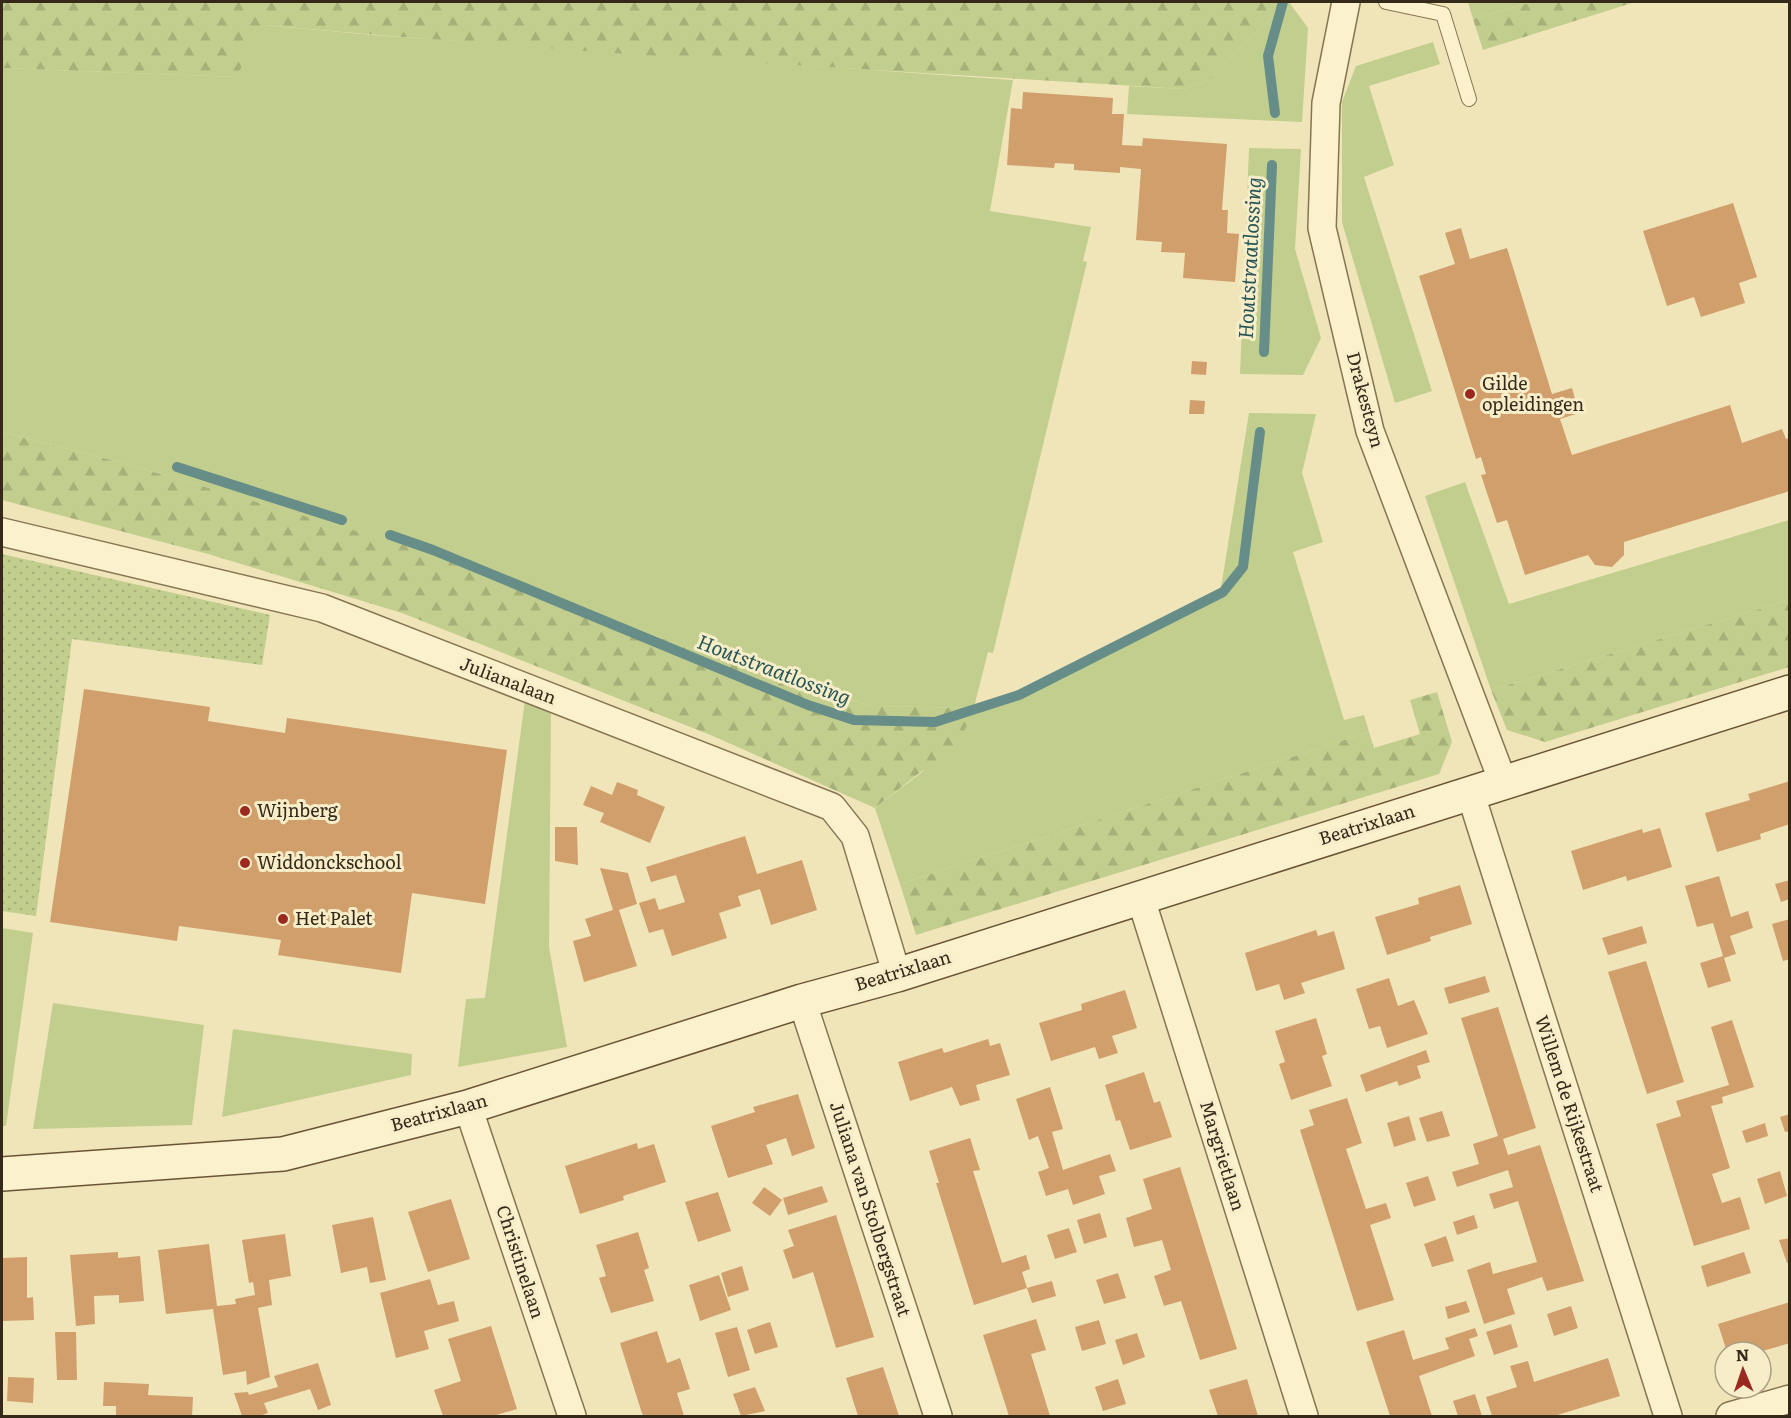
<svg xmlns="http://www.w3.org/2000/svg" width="1791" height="1418" font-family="Literata,serif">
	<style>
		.green { fill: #c1ce8d }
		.forest { fill: url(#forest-firs) }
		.park { fill: url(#park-dots) }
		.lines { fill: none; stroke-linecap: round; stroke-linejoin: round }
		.stream { stroke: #668d87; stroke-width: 10 }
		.building { fill: #d19f6c }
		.lane-casing { stroke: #877453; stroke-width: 16 }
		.street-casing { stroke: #877453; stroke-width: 30 }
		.secondary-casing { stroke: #695436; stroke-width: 36 }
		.lane { stroke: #fbf1cc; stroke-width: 14 }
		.street { stroke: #fbf1cc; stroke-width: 27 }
		.secondary { stroke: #fbf1cc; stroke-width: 33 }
		.poi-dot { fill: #9a291f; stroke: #f7eec9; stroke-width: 2 }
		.labels { text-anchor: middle; stroke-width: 6; stroke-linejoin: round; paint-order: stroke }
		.poi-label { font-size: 18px; fill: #352919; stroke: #f7eec9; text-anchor: start }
		.street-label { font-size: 18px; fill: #352919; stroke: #f7eec9 }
		.water-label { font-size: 20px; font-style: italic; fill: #275556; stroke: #f7eec9 }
	</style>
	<defs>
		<pattern id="forest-firs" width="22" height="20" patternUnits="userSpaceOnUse" patternTransform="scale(1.5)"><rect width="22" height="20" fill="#c1ce8d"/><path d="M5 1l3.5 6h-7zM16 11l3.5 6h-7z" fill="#a6b179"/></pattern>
		<pattern id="park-dots" width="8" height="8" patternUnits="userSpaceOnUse" patternTransform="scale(1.5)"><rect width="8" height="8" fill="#c1ce8d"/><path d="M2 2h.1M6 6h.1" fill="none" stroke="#a6b179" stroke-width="1.8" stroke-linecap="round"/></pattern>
	</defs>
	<rect width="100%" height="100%" fill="#f0e5b9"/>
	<g class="green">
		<polygon points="1286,2 1289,2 1308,28 1302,122 1127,114 1129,86 1184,89 1210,80"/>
		<polygon points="1468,2 1532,2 1473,19"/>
		<polygon points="264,25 373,35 1013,80 990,211 1091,227 1083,261 1087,262 993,653 988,652 974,707 1017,695 1221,588 1249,413 1316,414 1302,473 1323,542 1293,552 1344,720 1364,715 1369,732 900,884 875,808 921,773 974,708 873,706 752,671 414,548 119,462 2,432 2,68 236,77"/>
		<polygon points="1433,42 1440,64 1369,86 1394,165 1364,177 1432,391 1395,403 1342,222 1342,102 1356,66"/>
		<polygon points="1249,148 1301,149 1295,249 1321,338 1303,375 1240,374"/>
		<polygon points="1465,482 1509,604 1789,520 1789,600 1491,690 1425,496"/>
		<polygon points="525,700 551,710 549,947 567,1047 458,1067 466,999 485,998"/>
		<polygon points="2,928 33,933 6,1126 2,1126"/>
		<polygon points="53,1003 204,1025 192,1125 33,1129"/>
		<polygon points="233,1029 412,1054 411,1075 222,1117"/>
	</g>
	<g class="forest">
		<path d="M 2,2 L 1286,2 L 1210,80 L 1184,89 C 877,70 570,53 265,25 L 236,77 L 2,68 Z"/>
		<polygon points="1532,2 1635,2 1483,50 1473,19"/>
		<polygon points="2,432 119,462 415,548 752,671 873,706 974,708 960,741 875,808 713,736 402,613 208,554 2,500"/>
		<polygon points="1789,600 1789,667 1545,742 1507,730 1491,690"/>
		<polygon points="1437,692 1452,742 1439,774 916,935 900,884 1369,732 1374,748 1420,734 1410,700"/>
	</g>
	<polygon class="park" points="2,554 270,615 262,665 72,639 36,916 2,911"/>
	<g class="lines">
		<g class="stream">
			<polyline points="1275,113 1268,56 1283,2"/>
			<polyline points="1264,352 1272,165"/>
			<polyline points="177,467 342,520"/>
			<polyline points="390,535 433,550 808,705 854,720 935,722 1019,695 1223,592 1243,567 1260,432"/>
		</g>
	</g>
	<g class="building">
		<polygon points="1023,92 1113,98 1112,114 1124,114 1122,145 1142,146 1143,138 1227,144 1222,210 1228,210 1227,233 1239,234 1235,282 1183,278 1185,253 1161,252 1162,242 1136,240 1141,169 1120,167 1120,173 1074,170 1074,164 1055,163 1054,168 1007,165 1011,108 1022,109"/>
		<polygon points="1733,203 1757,277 1739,283 1745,303 1701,317 1694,297 1667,306 1643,231"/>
		<polygon points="1461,228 1470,259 1507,248 1552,394 1572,388 1579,413 1560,419 1572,455 1730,405 1742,443 1782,429 1786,439 1790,438 1790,491 1624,542 1624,555 1612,567 1595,565 1588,555 1525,575 1507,520 1497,523 1481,475 1486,474 1481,457 1476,459 1419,276 1455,264 1445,233"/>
		<polygon points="1192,361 1207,362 1206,375 1191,374"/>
		<polygon points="1190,400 1205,401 1204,414 1189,414"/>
		<polygon points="84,689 210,707 208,721 285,733 287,718 507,750 485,904 412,893 401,973 278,955 281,940 179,926 177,941 50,922"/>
		<polygon points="1790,781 1790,824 1760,834 1761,839 1717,852 1705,813 1750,800 1748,794"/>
		<polygon points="617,782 638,790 637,795 665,807 650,843 600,822 604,813 583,805 591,786 612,795"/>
		<polygon points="555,827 577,827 578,865 555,861"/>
		<polygon points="1660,828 1672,867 1627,881 1626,876 1583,890 1571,851 1642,829 1643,833"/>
		<polygon points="745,836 757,874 802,860 817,910 771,925 760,889 738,896 741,906 719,913 727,938 672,956 663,929 649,933 639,903 655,898 659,910 685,902 676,875 651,882 646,867"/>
		<polygon points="600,868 628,873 637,904 619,910 637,966 584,982 573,941 591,936 585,919 613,910"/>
		<polygon points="1719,876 1731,917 1748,911 1753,928 1730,936 1736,954 1724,958 1731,981 1708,988 1700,963 1723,956 1713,923 1697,927 1685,886"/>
		<polygon points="1790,880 1790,899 1781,902 1775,884"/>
		<polygon points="1460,885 1472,924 1430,937 1431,941 1387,955 1375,917 1419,904 1418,898"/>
		<polygon points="1790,919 1790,959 1783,961 1772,924"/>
		<polygon points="1642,926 1647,943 1608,955 1602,938"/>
		<polygon points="1316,930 1318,936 1334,931 1345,969 1301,983 1305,993 1284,1000 1279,984 1256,991 1245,953"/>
		<polygon points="1646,961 1684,1082 1647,1094 1608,972"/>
		<polygon points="1485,976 1490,992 1449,1004 1444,988"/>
		<polygon points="1389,978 1398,1006 1414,1000 1428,1034 1387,1048 1380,1026 1369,1029 1356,989"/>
		<polygon points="1125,990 1137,1028 1112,1036 1118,1053 1099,1059 1095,1047 1051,1061 1039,1023 1082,1010 1081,1004"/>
		<polygon points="1498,1007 1536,1128 1503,1139 1508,1155 1540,1145 1584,1281 1547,1291 1542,1277 1507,1289 1515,1314 1484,1324 1467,1270 1490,1262 1493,1274 1537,1262 1518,1201 1494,1209 1489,1194 1513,1187 1508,1170 1457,1187 1452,1172 1479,1164 1473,1144 1498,1136 1461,1018"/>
		<polygon points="1316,1018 1327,1054 1322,1056 1332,1086 1291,1100 1279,1064 1285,1062 1275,1031"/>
		<polygon points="1732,1020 1754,1087 1722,1097 1723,1103 1711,1106 1730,1168 1712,1174 1722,1203 1740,1197 1750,1229 1694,1246 1656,1124 1681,1116 1676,1101 1729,1085 1711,1027"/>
		<polygon points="988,1039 990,1046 1000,1043 1010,1075 976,1085 980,1100 960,1106 952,1087 910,1101 898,1062 942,1048 944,1053"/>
		<polygon points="1426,1050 1430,1062 1417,1066 1421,1078 1399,1086 1397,1081 1366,1092 1360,1075"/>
		<polygon points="1144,1072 1154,1103 1160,1101 1172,1137 1130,1150 1120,1120 1116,1121 1105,1085"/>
		<polygon points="1050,1087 1063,1129 1052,1132 1063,1170 1110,1154 1116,1171 1099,1176 1105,1194 1073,1205 1068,1189 1046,1196 1038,1172 1049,1168 1038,1136 1029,1140 1016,1099"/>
		<polygon points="798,1094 815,1148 792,1156 786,1138 766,1145 773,1164 728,1178 711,1126 755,1112 753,1107"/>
		<polygon points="1347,1098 1362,1143 1346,1149 1366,1209 1386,1203 1391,1218 1370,1225 1394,1300 1357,1311 1300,1130 1314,1125 1309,1110"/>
		<polygon points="1442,1111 1450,1136 1427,1142 1419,1118"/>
		<polygon points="1790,1114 1790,1131 1785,1132 1780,1117"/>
		<polygon points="1409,1116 1416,1140 1394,1147 1387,1123"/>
		<polygon points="1765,1123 1768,1136 1746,1143 1742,1131"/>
		<polygon points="970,1138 980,1170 973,1171 1002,1263 1026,1255 1030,1269 1022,1272 1027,1288 974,1305 936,1183 939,1183 929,1151"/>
		<polygon points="637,1143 638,1149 654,1144 666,1182 623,1196 624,1200 580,1214 565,1166"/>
		<polygon points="1180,1167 1237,1349 1200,1360 1181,1301 1164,1306 1154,1276 1171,1270 1162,1240 1134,1247 1126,1218 1152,1209 1143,1179"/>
		<polygon points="1780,1171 1787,1196 1765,1204 1757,1179"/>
		<polygon points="1428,1176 1436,1200 1414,1207 1406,1183"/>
		<polygon points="822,1186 828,1202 788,1215 783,1198"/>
		<polygon points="764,1187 782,1200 770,1216 752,1203"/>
		<polygon points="718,1192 731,1231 698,1242 685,1202"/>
		<polygon points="451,1199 470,1259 428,1272 408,1212"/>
		<polygon points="1100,1213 1107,1237 1084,1244 1077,1220"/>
		<polygon points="836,1215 874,1337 836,1348 813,1272 793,1279 783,1250 794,1246 788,1230"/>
		<polygon points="1474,1215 1478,1228 1457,1235 1453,1222"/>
		<polygon points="373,1217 386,1280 370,1283 367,1267 341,1273 332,1225"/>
		<polygon points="1069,1228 1077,1252 1055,1259 1047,1235"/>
		<polygon points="638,1232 649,1268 644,1270 654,1301 611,1313 599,1278 606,1276 596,1245"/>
		<polygon points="285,1234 291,1276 269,1280 272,1305 258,1308 270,1377 247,1385 246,1371 223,1375 213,1309 166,1314 158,1250 209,1244 217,1306 236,1304 235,1299 255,1295 253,1282 249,1283 242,1240"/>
		<polygon points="1446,1236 1454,1261 1432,1267 1424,1244"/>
		<polygon points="1790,1238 1790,1262 1787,1263 1779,1240"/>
		<polygon points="118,1252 118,1258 140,1256 144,1301 119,1303 119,1295 94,1296 95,1324 76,1326 70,1255"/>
		<polygon points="1744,1252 1751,1273 1707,1287 1701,1266"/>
		<polygon points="27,1257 27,1298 33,1297 34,1320 2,1321 2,1258"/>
		<polygon points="742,1266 749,1290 728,1297 721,1273"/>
		<polygon points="1118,1273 1126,1298 1104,1304 1096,1280"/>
		<polygon points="719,1275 731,1310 700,1321 689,1285"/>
		<polygon points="430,1279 438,1305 454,1301 459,1321 424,1331 429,1349 396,1358 380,1293"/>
		<polygon points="1052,1281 1056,1296 1032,1303 1027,1288"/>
		<polygon points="1466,1301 1470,1312 1448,1319 1445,1307"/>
		<polygon points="1790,1302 1790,1343 1759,1352 1727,1352 1718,1324"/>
		<polygon points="1571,1306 1578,1328 1554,1336 1547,1314"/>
		<polygon points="1036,1319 1046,1350 1031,1354 1050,1416 1009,1416 983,1335"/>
		<polygon points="1099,1320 1106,1344 1082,1351 1075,1327"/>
		<polygon points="770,1322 778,1347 755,1354 747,1330"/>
		<polygon points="1511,1324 1518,1347 1494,1355 1486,1332"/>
		<polygon points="491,1326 517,1409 493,1416 443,1416 434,1390 461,1381 448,1339"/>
		<polygon points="737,1327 750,1370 728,1377 715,1333"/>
		<polygon points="1475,1328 1478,1336 1469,1339 1475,1356 1419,1376 1432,1416 1390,1416 1366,1342 1404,1330 1413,1360 1449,1349 1445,1338"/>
		<polygon points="657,1331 667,1363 680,1358 690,1389 677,1393 684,1416 643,1416 639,1404 620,1343"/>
		<polygon points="55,1332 76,1332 77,1380 57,1380"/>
		<polygon points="1137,1333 1145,1357 1123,1365 1115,1340"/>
		<polygon points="1608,1358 1620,1396 1554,1416 1492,1416 1486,1397 1517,1387 1510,1366 1528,1361 1534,1382"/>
		<polygon points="318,1363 331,1405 318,1410 310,1389 264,1403 268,1413 259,1416 242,1416 234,1393 248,1392 249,1395 278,1387 274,1376"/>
		<polygon points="883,1367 899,1416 858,1416 846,1378"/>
		<polygon points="8,1377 34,1378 33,1403 7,1401"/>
		<polygon points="1118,1379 1126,1404 1103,1411 1095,1387"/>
		<polygon points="1247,1379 1258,1416 1218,1416 1209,1390"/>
		<polygon points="104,1382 149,1384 148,1395 193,1397 192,1416 116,1416 116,1406 103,1406"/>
		<polygon points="755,1387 765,1411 741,1416 733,1394"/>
		<polygon points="1475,1394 1482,1416 1458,1416 1453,1401"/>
	</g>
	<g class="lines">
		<defs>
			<polyline id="lane" points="1386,2 1443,14 1469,99"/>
			<g id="street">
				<polyline points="1346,2 1326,103 1322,228 1370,431 1503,782"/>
				<polyline points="2,532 322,608 832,807 855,836 897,975"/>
				<polyline points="1470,792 1668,1416"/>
				<polyline points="1140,896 1304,1416"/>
				<polyline points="802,1001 938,1416"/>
				<polyline points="468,1107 572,1416"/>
				<polyline points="1730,1416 1790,1399"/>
			</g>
			<polyline id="secondary" points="2,1174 283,1154 468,1107 802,1001 897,975 1790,692"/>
		</defs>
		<use href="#lane" class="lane-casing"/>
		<use href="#street" class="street-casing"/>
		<use href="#secondary" class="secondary-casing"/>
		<use href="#lane" class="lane"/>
		<use href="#street" class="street"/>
		<use href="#secondary" class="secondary"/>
	</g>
	<g class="poi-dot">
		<circle cx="1470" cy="394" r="6"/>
		<circle cx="245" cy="811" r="6"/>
		<circle cx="245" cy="863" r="6"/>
		<circle cx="283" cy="919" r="6"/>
	</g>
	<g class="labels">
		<g class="poi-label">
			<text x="1482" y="390">Gilde<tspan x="1482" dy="21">opleidingen</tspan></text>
			<text x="257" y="817">Wijnberg</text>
			<text x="257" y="869">Widdonckschool</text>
			<text x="295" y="925">Het Palet</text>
		</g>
		<g class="street-label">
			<text transform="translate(1365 400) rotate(75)" y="6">Drakesteyn</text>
			<text transform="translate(508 681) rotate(21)" y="6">Julianalaan</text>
			<text transform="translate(1367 825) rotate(-17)" y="6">Beatrixlaan</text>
			<text transform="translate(903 971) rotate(-17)" y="6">Beatrixlaan</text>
			<text transform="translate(1569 1104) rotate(72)" y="6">Willem de Rijkestraat</text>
			<text transform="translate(439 1113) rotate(-15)" y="6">Beatrixlaan</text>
			<text transform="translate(1222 1156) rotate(73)" y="6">Margrietlaan</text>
			<text transform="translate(870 1209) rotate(72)" y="6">Juliana van Stolbergstraat</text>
			<text transform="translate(520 1262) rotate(72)" y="6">Christinelaan</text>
		</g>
		<g class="water-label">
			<text transform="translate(1250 258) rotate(-87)" y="7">Houtstraatlossing</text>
			<text transform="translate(774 670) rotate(21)" y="7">Houtstraatlossing</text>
		</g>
	</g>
	<rect width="1791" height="1418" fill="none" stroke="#352919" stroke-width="6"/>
	<g transform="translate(1743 1370) rotate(358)"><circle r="28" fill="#f7eec9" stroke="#a99f83" stroke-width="1.5"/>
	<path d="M0-4.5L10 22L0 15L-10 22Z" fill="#9a291f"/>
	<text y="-9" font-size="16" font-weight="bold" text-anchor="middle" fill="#352919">N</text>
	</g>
</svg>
